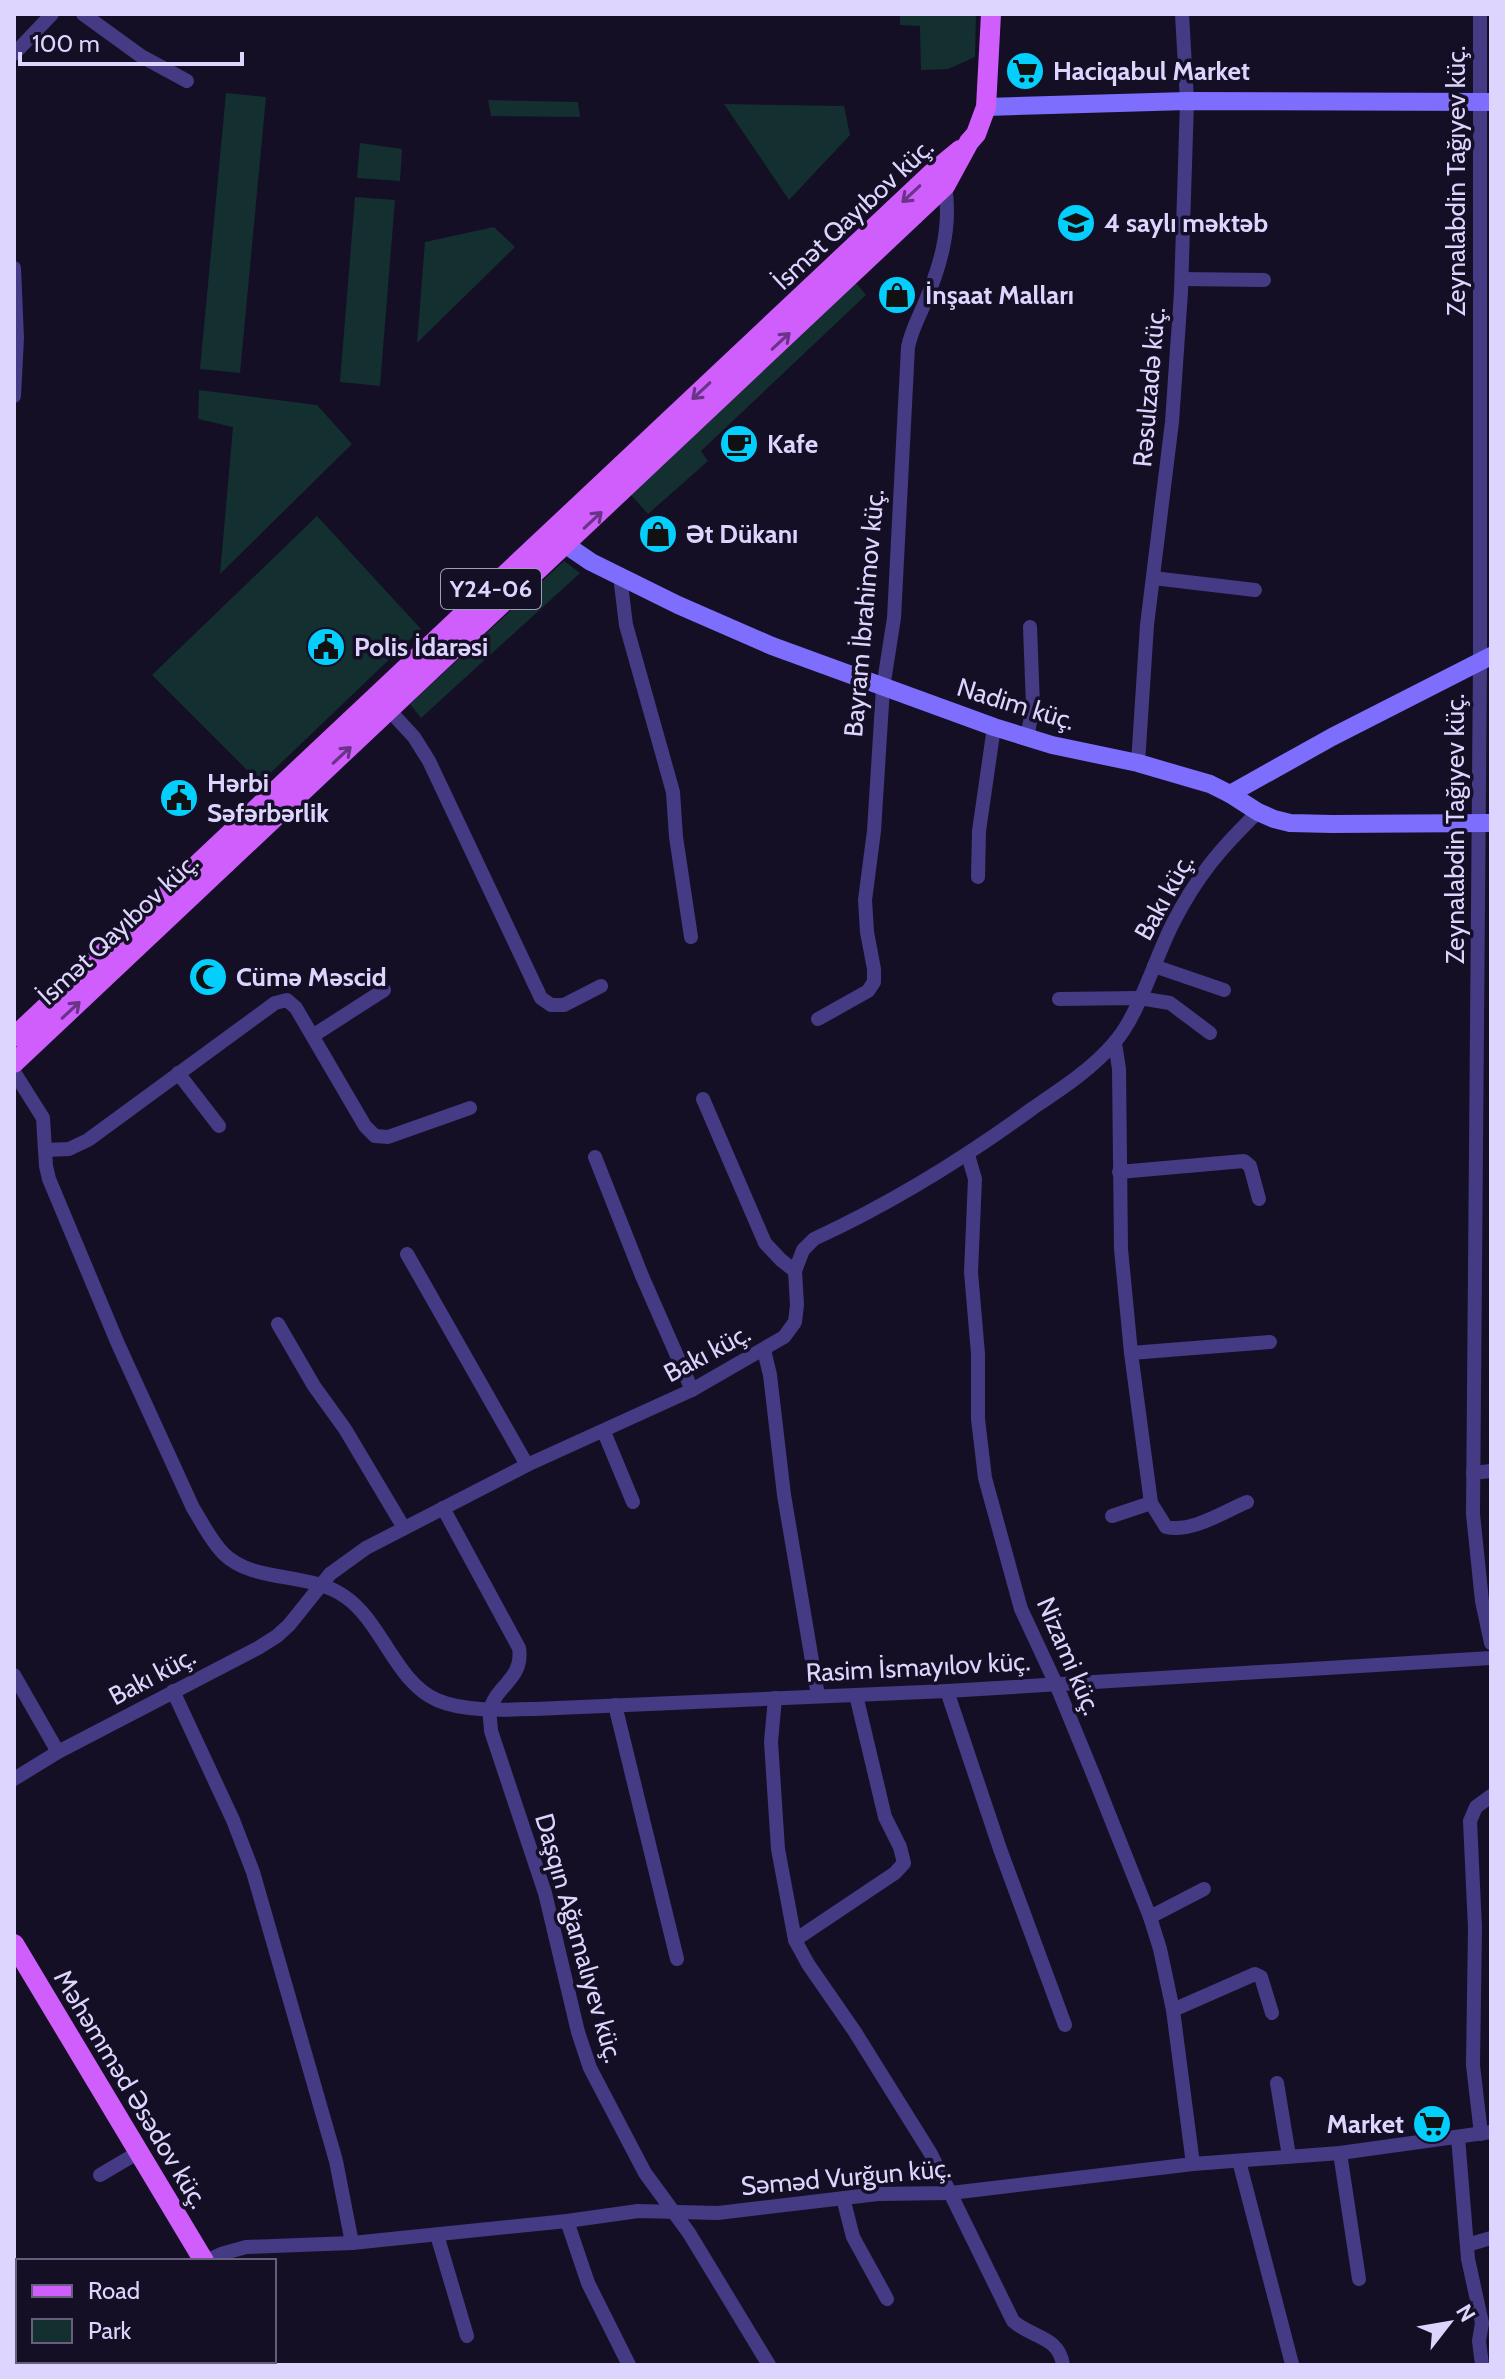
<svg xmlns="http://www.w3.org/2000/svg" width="1505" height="2379" font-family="Cabin,sans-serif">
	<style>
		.green { fill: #132f30 }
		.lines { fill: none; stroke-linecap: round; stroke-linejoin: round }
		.street { stroke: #443b84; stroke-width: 14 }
		.secondary { stroke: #7d6efd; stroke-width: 18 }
		.primary { stroke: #cf5efd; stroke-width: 20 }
		.oneway { stroke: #693387 }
		.labels { text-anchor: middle; stroke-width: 7; stroke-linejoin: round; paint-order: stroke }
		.shield { fill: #150f26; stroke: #a19abd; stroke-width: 2 }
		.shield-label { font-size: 24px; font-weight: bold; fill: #ddd5fe }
		.poi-label { font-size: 26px; font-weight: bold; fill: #ddd5fe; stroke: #150f26; text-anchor: start }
		.street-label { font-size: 26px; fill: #ddd5fe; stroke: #150f26 }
	</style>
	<rect width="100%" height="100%" fill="#150f26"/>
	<g class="green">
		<polygon points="900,14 976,14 975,57 948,69 921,70 920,26 900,25"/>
		<polygon points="226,93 266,97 240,373 200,369"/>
		<polygon points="488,100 578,102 580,117 491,116"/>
		<polygon points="724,104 844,106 850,135 789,200"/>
		<polygon points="360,143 402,149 400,181 357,178"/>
		<polygon points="355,197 395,200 380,386 340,382"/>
		<polygon points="494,227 515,247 417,343 425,242"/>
		<polygon points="856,283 866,295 701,451 708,461 648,514 631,495"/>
		<polygon points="199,390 317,405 352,444 220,574 233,427 198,419"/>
		<polygon points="317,516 421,629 260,783 152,675"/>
		<polygon points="564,561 580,573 421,718 410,704"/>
	</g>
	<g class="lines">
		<g class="street">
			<polyline points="83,14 141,56 187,81"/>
			<polyline points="1480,14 1480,661 1473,1514 1482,1601 1491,1643"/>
			<polyline points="14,54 52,14"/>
			<polyline points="14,268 17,338 14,396"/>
			<polyline points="1182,279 1264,280"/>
			<polyline points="620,576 626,625 673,792 676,837 691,937"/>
			<polyline points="1153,578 1255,590"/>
			<polyline points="389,710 414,737 429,761 541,998 551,1005 564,1005 601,986"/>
			<polyline points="1027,738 1033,706 1030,627"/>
			<polyline points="1138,763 1147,625 1172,422 1181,292 1187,101 1182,14"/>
			<polyline points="978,877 979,831 994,727"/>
			<polyline points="1154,966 1224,990"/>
			<polyline points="1059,999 1139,998 1170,1003 1210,1033"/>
			<path d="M 818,1019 L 868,991 L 874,982 L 874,969 L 867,932 L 865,900 L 874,831 L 883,688 L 894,618 L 908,347 C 911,332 917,321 923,307 C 940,268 952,228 945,186"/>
			<polyline points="314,1035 384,990"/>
			<path d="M 1115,1043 L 1119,1069 L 1121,1249 L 1131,1353 L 1151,1503 L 1166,1527 C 1192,1533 1223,1512 1247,1502"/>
			<path d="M 14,1072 L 43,1118 L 46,1166 L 49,1179 L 118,1344 L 193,1508 C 203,1524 211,1541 224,1554 C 253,1583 310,1572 344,1596 C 382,1621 395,1682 437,1700 C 464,1712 506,1710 535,1709 L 947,1691 L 1491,1658"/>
			<polyline points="178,1073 219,1126"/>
			<polyline points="703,1099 765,1243 781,1260 795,1271"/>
			<polyline points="45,1150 69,1149 88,1140 275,1003 287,1000 296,1008 365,1126 375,1136 388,1137 470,1108"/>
			<polyline points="968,1155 975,1179 971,1272 978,1354 978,1419 985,1478 1021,1609 1056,1684 1095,1779 1150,1917 1160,1949 1173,2010 1193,2164"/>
			<polyline points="595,1157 642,1276 692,1390"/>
			<polyline points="1119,1172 1244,1161 1250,1166 1259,1199"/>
			<polyline points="407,1254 527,1465"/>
			<polyline points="278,1324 314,1386 345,1429 404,1528"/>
			<polyline points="764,1350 770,1375 784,1495 818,1696"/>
			<polyline points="1131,1353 1270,1342"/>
			<polyline points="604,1432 633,1502"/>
			<polyline points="1473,1473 1491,1471"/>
			<path d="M 443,1508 L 519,1648 C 524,1680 495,1685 490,1711 C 489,1717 491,1725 491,1731 L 545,1893 L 578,2032 L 590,2068 L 645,2173 L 689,2233 L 769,2365"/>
			<polyline points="1112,1516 1151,1503"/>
			<polyline points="14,1675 58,1752"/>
			<polyline points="173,1691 233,1820 253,1872 336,2161 352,2243"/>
			<polyline points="947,1691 1000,1849 1065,2025"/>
			<path d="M 775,1698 L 771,1742 L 778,1849 L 795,1940 L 808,1964 L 855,2032 L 931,2154 L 1013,2321 C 1032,2338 1059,2336 1063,2365"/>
			<polyline points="615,1705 677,1959"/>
			<path d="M 14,1779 L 58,1752 L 258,1648 L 277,1636 L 289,1625 L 330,1574 L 366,1548 L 527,1465 L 692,1390 L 784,1337 L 795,1322 L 797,1305 L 795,1271 L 803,1250 L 814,1239 C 894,1202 962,1160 1033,1108 C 1061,1089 1092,1069 1114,1043 C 1139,1015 1155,958 1173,923 C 1197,876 1220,849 1258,812"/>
			<polyline points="1150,1917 1204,1889"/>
			<polyline points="795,1940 895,1873 904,1863 900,1847 885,1817 856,1695"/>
			<polyline points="1173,2010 1255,1974 1261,1977 1272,2013"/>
			<polyline points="1277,2083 1289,2156"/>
			<polyline points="1481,2134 1473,2065 1475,1928 1470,1821 1476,1807 1491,1796"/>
			<polyline points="1458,2137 1468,2259 1482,2323 1479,2341 1482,2365"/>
			<polyline points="1340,2153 1359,2279"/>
			<polyline points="1239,2161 1292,2364"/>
			<polyline points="100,2175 139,2152"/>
			<polyline points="843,2198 853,2237 887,2299"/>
			<polyline points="567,2221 588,2283 629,2365"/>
			<polyline points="437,2235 467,2336"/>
			<polyline points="1467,2245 1491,2238"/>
			<polyline points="206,2261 221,2254 246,2247 352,2243 567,2221 638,2211 718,2213 878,2194 951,2193 1193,2164 1340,2153 1491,2132"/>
			<polyline points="14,2349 18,2347"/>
		</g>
		<g class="secondary">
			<polyline points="986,107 1187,101 1491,102"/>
			<polyline points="558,535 566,545 591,562 678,605 772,646 994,727 1052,745 1138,763 1210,784 1230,794 1258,812 1274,819 1290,823 1332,824 1491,823"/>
			<polyline points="1230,794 1332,737 1491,656"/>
		</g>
		<g class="primary">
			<polyline points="14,1037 931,174 960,150"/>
			<polyline points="14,1063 945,186 969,142 976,134 986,107 991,14"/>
			<polyline points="14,1944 204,2261"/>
			<polyline points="263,2361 266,2365"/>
		</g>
	</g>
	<defs><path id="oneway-shaft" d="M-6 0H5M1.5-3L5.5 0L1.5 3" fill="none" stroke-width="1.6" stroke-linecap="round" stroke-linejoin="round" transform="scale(2)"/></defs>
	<g class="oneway">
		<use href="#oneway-shaft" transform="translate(911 194) rotate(137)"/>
		<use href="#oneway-shaft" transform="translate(781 341) rotate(-43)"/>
		<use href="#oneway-shaft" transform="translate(701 391) rotate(137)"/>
		<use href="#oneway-shaft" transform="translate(593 520) rotate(-43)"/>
		<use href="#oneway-shaft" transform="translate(342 755) rotate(-43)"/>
		<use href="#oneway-shaft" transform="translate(71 1010) rotate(-43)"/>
	</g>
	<defs>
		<symbol id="supermarket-disc" viewBox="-11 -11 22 22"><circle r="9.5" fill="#04cefb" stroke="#150f26"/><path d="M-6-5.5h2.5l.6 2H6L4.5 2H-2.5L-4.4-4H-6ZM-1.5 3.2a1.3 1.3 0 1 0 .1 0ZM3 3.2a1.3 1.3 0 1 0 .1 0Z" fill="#111"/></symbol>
		<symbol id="school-disc" viewBox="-11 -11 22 22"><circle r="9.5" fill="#04cefb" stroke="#150f26"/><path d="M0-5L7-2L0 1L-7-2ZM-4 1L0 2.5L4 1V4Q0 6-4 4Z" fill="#111"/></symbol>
		<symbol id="shop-disc" viewBox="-11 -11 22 22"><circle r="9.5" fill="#04cefb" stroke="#150f26"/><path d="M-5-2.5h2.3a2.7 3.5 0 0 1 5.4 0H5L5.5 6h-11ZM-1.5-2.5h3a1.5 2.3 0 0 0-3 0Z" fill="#111"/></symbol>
		<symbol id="cafe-disc" viewBox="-11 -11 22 22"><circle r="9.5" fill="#04cefb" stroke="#150f26"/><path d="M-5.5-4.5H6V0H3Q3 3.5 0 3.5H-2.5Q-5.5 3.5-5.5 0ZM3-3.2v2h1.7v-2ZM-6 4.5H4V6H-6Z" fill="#111"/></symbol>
		<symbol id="civic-disc" viewBox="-11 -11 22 22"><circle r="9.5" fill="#04cefb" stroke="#150f26"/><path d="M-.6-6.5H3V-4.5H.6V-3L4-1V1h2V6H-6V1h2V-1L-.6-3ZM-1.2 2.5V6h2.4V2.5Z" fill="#111"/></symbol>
		<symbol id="mosque-disc" viewBox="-11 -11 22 22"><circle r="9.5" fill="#04cefb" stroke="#150f26"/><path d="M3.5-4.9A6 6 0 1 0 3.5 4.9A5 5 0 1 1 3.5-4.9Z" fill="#111"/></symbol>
	</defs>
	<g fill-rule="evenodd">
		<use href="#supermarket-disc" x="1003" y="49" width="44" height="44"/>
		<use href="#school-disc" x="1054" y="201" width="44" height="44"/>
		<use href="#shop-disc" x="875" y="273" width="44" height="44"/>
		<use href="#cafe-disc" x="717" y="422" width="44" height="44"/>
		<use href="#shop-disc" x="636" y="512" width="44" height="44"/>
		<use href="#civic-disc" x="304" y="625" width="44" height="44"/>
		<use href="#civic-disc" x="157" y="776" width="44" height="44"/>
		<use href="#mosque-disc" x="186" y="955" width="44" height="44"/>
		<use href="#supermarket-disc" x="1410" y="2102" width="44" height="44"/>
	</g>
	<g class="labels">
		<rect class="shield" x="441" y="569" width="100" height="40" rx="6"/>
		<g class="shield-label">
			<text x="491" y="597">Y24-06</text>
		</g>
		<g class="poi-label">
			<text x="1053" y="80">Haciqabul Market</text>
			<text x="1104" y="232">4 saylı məktəb</text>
			<text x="925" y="304">İnşaat Malları</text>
			<text x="767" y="453">Kafe</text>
			<text x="686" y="543">Ət Dükanı</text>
			<text x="354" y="656">Polis İdarəsi</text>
			<text x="207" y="792">Hərbi<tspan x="207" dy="30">Səfərbərlik</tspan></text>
			<text x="236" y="986">Cümə Məscid</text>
			<text x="1404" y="2133" text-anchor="end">Market</text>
		</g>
		<g class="street-label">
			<text transform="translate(1456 181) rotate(-90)" y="9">Zeynalabdin Tağıyev küç.</text>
			<text transform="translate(853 214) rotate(-43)" y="9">İsmət Qayıbov küç.</text>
			<text transform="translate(1149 387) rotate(-85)" y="9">Rəsulzadə küç.</text>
			<text transform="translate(864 613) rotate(-85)" y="9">Bayram İbrahimov küç.</text>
			<text transform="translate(1016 704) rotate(17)" y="9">Nadim küç.</text>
			<text transform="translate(1455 829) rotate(-90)" y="9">Zeynalabdin Tağıyev küç.</text>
			<text transform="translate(1164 897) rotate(-61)" y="9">Bakı küç.</text>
			<text transform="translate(118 929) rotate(-43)" y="9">İsmət Qayıbov küç.</text>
			<text transform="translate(707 1353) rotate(-28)" y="9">Bakı küç.</text>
			<text transform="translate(1069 1656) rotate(67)" y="9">Nizami küç.</text>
			<text transform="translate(918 1667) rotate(-3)" y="9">Rasim İsmayılov küç.</text>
			<text transform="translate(152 1676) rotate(-28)" y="9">Bakı küç.</text>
			<text transform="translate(579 1938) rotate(74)" y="9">Daşqın Ağamalıyev küç.</text>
			<text transform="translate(131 2089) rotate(59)" y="9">Məhəmməd Əsədov küç.</text>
			<text transform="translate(846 2177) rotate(-5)" y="9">Səməd Vurğun küç.</text>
		</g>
	</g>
	<rect width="1505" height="2379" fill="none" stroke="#ddd5fe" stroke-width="32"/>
	<rect x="16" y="2259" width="260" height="104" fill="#150f26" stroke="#655e7c" stroke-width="2"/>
	<rect x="32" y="2285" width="40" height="12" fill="#cf5efd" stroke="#655e7c" stroke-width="2"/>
	<text x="88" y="2299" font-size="24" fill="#ddd5fe">Road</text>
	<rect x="32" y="2319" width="40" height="24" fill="#132f30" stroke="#655e7c" stroke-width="2"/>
	<text x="88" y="2339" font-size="24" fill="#ddd5fe">Park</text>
	<g transform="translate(1449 2323) rotate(59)" stroke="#150f26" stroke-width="6" paint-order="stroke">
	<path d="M0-6L14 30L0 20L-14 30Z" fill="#ddd5fe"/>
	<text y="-12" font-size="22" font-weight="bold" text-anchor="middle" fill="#ddd5fe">N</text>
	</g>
	<path d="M20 52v12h222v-12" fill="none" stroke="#ddd5fe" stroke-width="4"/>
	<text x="32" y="52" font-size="24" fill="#ddd5fe" stroke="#150f26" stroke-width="6" paint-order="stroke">100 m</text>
</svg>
